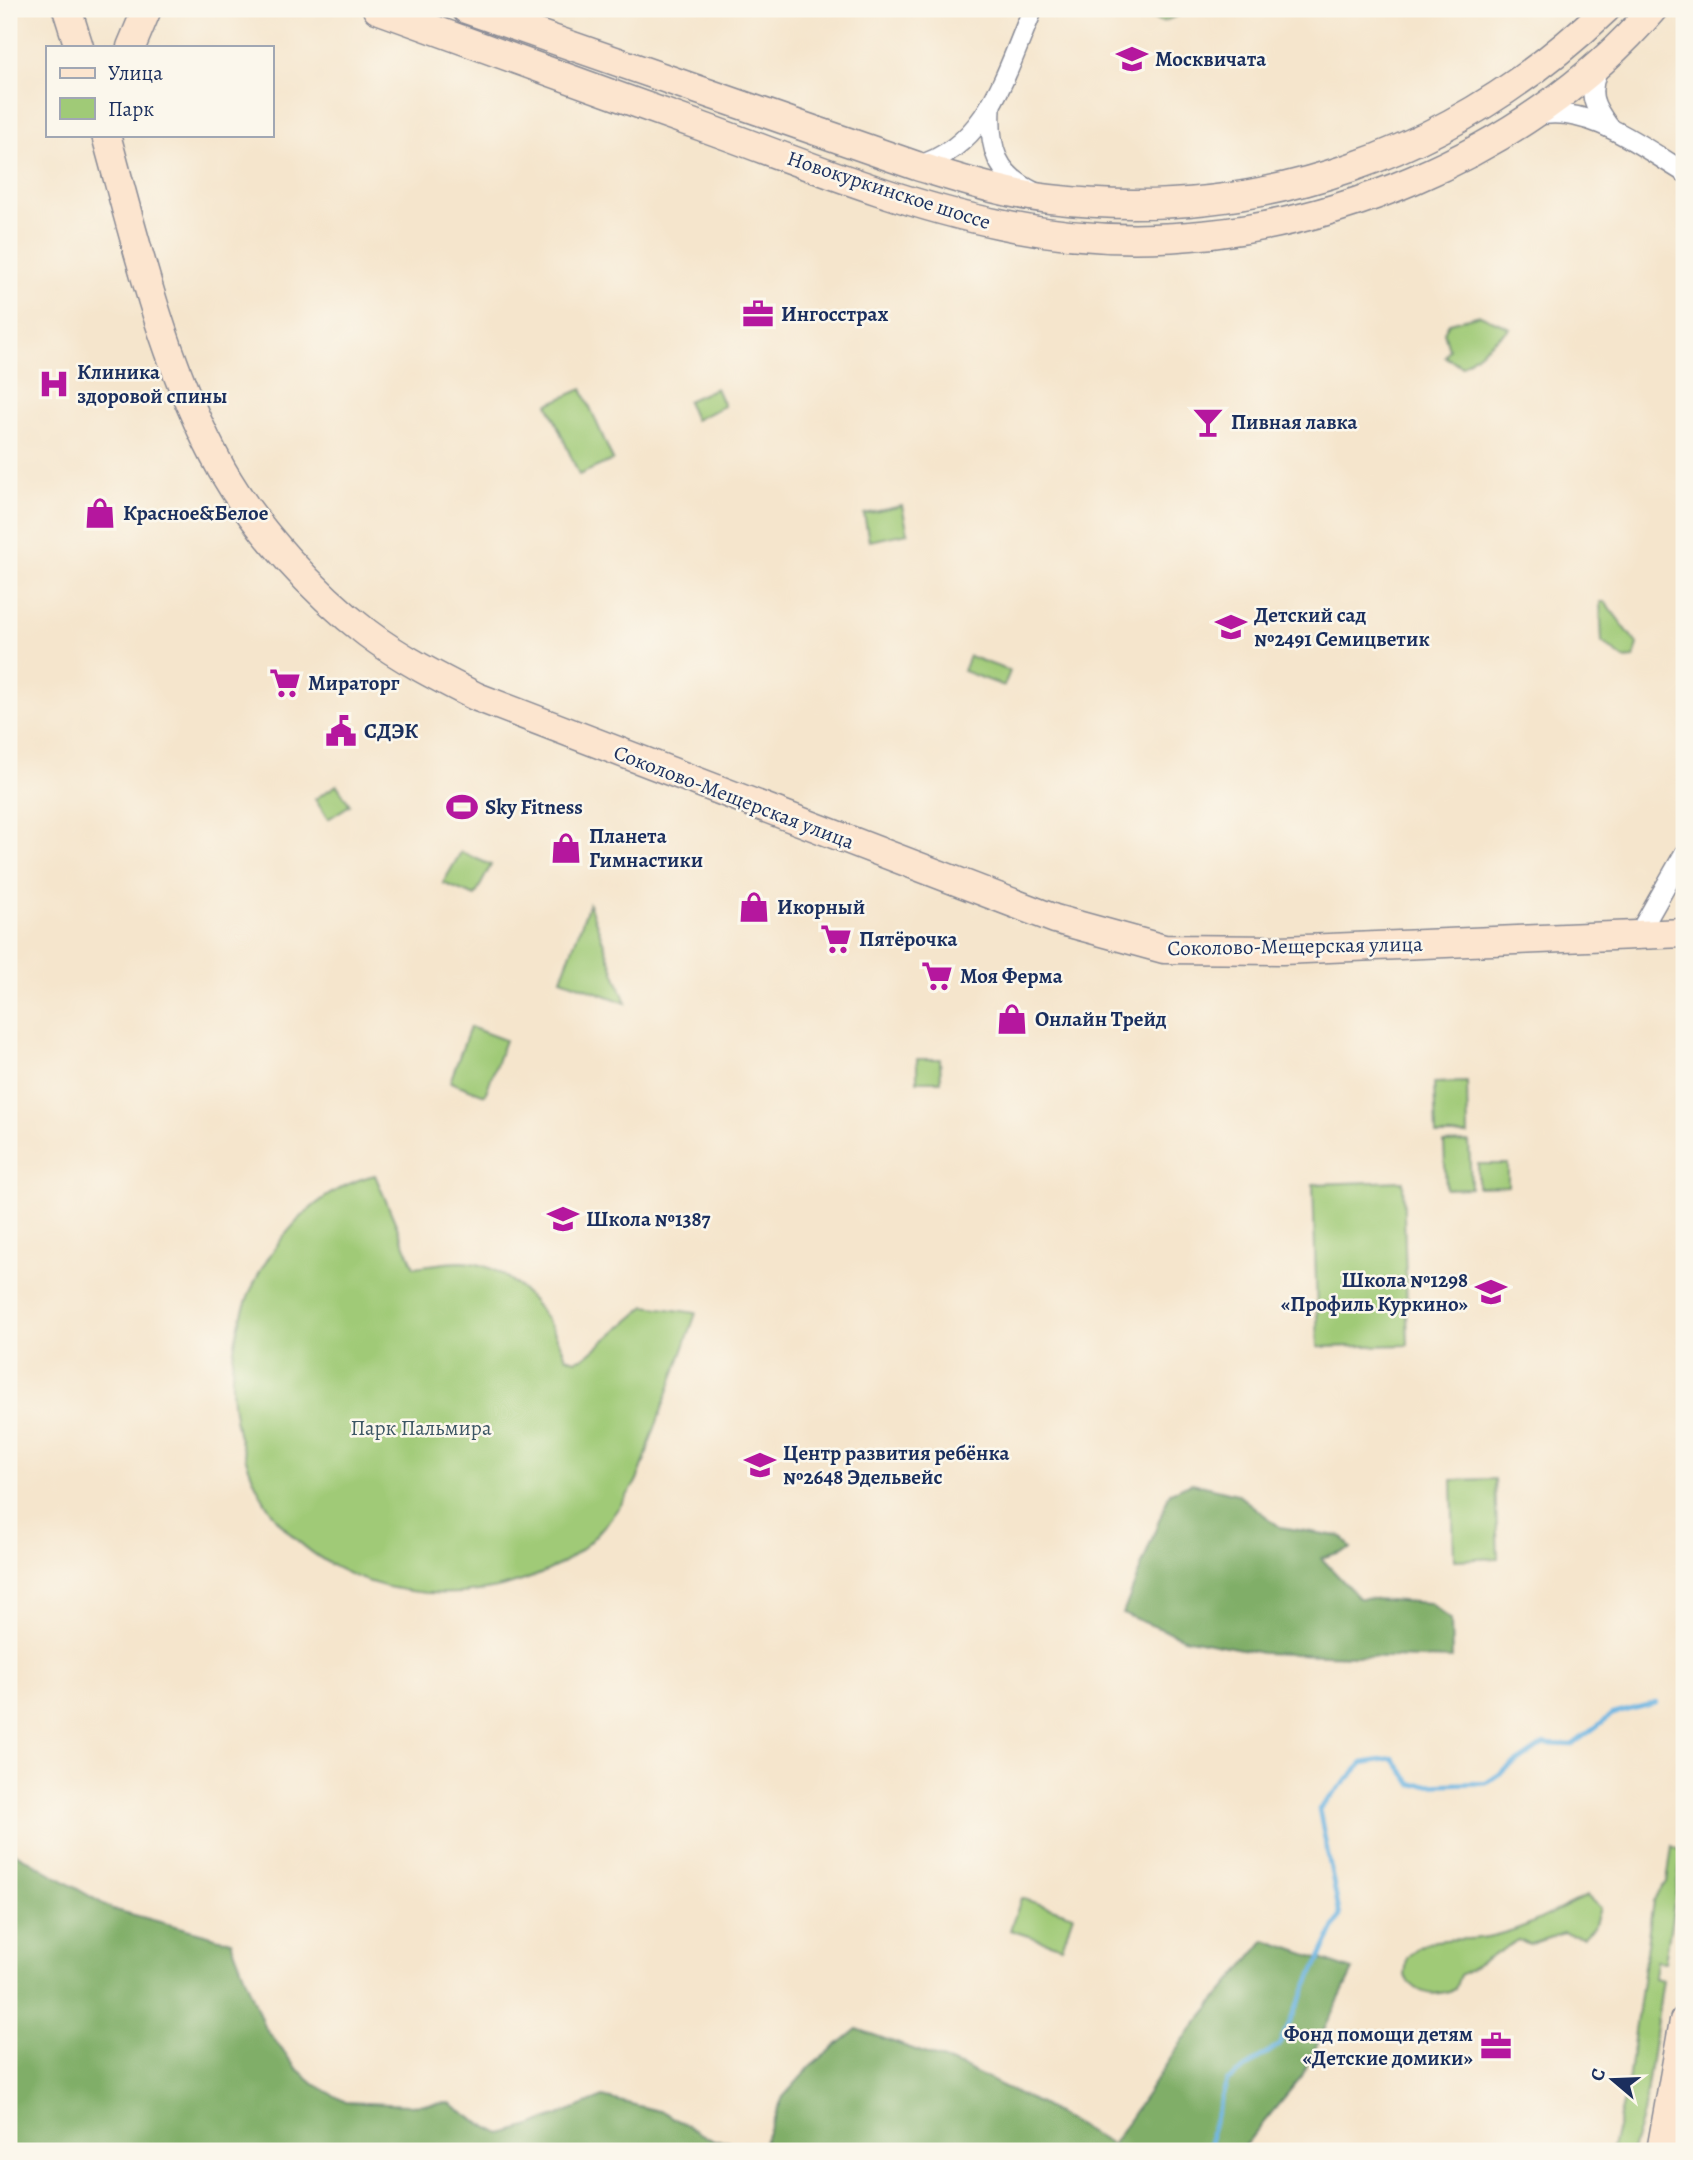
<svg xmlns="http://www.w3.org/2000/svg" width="1693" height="2160" font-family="Alegreya,serif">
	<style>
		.green { fill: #a0ca77; stroke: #5e7c6a; stroke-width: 2 }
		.forest { fill: #80ae68; stroke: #4e6e63; stroke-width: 2 }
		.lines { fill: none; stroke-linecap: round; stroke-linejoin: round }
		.stream { stroke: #69b3e1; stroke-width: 4.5 }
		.street-casing { stroke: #888a95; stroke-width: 22 }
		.secondary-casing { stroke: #888a95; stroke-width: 31 }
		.street { stroke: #fff; stroke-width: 19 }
		.secondary { stroke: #fce5cf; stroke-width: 28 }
		.labels { text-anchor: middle; stroke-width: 5; stroke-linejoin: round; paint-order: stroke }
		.poi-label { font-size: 21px; font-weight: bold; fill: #1b2f5e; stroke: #fbf7ec; text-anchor: start }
		.street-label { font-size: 21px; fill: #1b2f5e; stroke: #fbf7ec }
		.park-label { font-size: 21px; fill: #3c5664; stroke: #fbf7ec }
	</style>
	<rect width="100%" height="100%" fill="#fbf7ec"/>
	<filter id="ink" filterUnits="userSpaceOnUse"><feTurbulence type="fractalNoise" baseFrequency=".0143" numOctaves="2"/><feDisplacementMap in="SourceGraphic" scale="14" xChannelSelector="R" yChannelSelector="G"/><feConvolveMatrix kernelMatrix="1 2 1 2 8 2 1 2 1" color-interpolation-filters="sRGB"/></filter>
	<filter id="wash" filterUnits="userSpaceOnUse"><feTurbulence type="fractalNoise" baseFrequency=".00686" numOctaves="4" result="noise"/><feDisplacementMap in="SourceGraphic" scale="28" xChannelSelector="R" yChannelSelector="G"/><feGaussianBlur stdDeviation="1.57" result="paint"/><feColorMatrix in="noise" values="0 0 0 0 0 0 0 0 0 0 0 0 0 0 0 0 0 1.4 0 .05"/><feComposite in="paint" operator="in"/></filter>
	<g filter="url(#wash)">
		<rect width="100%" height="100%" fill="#f5e5cc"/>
		<g class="green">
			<polygon points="1153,9 1194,9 1162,22 1150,17"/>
			<polygon points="1480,315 1510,328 1462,366 1445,357 1449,349 1444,332 1449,323"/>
			<polygon points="716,388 724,406 695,420 687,401"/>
			<polygon points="582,389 613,460 579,475 548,404"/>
			<polygon points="902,506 908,533 869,541 864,514"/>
			<polygon points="1600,602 1605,602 1637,644 1634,658 1624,659 1602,642"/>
			<polygon points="969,656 1010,671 1004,686 963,671"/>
			<polygon points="337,785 350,805 328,819 315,799"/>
			<polygon points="461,852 491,865 475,896 443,883"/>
			<polygon points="589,904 626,1003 561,979"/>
			<polygon points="470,1027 505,1040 485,1095 450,1082"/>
			<polygon points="917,1059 940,1059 941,1081 917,1081"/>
			<polygon points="1467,1082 1468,1135 1436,1135 1434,1083"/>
			<polygon points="1469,1142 1471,1188 1446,1189 1444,1143"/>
			<polygon points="1478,1164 1508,1164 1508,1186 1478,1187"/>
			<path d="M 375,1175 L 414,1267 C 430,1265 446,1262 462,1262 C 513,1264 549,1315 566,1357 L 575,1360 L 585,1357 L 646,1306 L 696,1313 C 682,1353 668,1393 653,1433 C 647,1450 643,1472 633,1487 C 614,1516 588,1550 557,1566 C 467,1614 343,1600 277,1519 C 257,1495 246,1463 238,1433 C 225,1376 233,1321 261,1270 C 286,1226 324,1187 375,1175 Z"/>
			<polygon points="1403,1181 1408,1345 1318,1347 1313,1184"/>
			<polygon points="1495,1479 1498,1558 1454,1560 1452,1480"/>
			<polygon points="1672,1846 1682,1852 1665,1962 1656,1961 1654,1978 1663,1980 1643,2114 1632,2151 1611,2151 1627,2089 1653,1901 1667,1882"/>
			<path d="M 1587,1896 L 1600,1908 L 1594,1927 L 1583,1938 L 1563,1933 L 1529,1945 L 1519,1940 L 1460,1975 L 1455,1989 C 1434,1997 1419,1996 1405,1977 L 1407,1958 C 1426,1932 1458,1943 1487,1937 C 1531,1928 1549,1913 1587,1896 Z"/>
			<polygon points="1021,1898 1073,1915 1062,1947 1010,1930"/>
		</g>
		<g class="forest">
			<polygon points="1192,1483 1237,1494 1280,1527 1343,1537 1351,1549 1321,1558 1359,1598 1430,1603 1451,1620 1452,1659 1262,1653 1184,1638 1123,1614 1170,1492"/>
			<polygon points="9,1849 112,1909 231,1941 264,2026 296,2068 316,2085 346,2102 408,2105 450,2103 476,2121 501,2134 534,2125 603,2097 663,2112 714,2141 763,2144 783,2097 811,2066 857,2029 963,2067 1040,2104 1112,2145 1183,2040 1265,1940 1353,1970 1302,2076 1240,2151 9,2151"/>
		</g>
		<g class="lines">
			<polyline class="stream" points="1210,2151 1211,2133 1227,2081 1279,2045 1340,1916 1319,1809 1363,1763 1393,1758 1413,1785 1486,1783 1544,1744 1572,1745 1613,1714 1656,1703"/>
		</g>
	</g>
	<g filter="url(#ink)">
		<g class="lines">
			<defs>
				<g id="street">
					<path d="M 1600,64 C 1587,93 1592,104 1610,128"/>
					<path d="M 991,108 C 989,149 996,174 1034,192"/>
					<path d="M 1535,116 C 1587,103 1642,147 1684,172"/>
					<path d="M 917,166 C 989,145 1006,71 1033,9"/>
					<polyline points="1638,935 1684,854"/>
				</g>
				<g id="secondary">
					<polyline points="67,9 79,47"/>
					<path d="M 377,9 C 485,48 594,88 703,127 C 800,162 897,203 999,224 C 1138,254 1283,236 1413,180 C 1503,142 1589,84 1653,9"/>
					<path d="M 466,9 L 917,166 C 960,179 1005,194 1050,199 C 1260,224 1455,154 1606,9"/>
					<polyline points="131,47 147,9"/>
					<path d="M 106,135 C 137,247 165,368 222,470 C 255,528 314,593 367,633 C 400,658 439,678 477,697 L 1055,919 L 1164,949 L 1282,950 L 1684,933"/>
					<polyline points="1661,2151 1684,2021"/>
				</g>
			</defs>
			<use href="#street" class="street-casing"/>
			<use href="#secondary" class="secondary-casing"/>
			<use href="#street" class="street"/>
			<use href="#secondary" class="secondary"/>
		</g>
	</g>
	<defs>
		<symbol id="school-bare" viewBox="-9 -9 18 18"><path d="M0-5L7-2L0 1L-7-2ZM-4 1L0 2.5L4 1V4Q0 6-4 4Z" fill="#b5179e" stroke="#fbf7ec" stroke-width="2.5" paint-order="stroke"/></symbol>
		<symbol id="office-bare" viewBox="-9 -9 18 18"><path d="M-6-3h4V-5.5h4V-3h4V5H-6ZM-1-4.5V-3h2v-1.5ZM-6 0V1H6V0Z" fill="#b5179e" stroke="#fbf7ec" stroke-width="2.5" paint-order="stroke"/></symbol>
		<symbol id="hospital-bare" viewBox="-9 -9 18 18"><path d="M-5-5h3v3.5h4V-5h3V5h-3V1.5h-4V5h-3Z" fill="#b5179e" stroke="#fbf7ec" stroke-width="2.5" paint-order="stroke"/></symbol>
		<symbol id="bar-bare" viewBox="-9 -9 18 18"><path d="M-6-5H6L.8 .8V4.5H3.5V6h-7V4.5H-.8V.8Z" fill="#b5179e" stroke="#fbf7ec" stroke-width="2.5" paint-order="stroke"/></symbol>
		<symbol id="shop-bare" viewBox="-9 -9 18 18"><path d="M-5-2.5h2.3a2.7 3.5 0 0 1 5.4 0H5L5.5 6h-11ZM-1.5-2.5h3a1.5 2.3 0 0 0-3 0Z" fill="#b5179e" stroke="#fbf7ec" stroke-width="2.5" paint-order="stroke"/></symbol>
		<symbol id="supermarket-bare" viewBox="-9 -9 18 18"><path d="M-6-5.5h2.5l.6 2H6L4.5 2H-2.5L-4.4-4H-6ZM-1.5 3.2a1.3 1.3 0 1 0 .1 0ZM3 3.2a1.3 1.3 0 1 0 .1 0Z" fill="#b5179e" stroke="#fbf7ec" stroke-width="2.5" paint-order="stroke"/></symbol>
		<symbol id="civic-bare" viewBox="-9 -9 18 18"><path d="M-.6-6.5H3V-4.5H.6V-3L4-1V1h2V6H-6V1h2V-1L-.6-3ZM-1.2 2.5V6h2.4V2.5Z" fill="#b5179e" stroke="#fbf7ec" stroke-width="2.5" paint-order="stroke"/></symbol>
		<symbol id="stadium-bare" viewBox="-9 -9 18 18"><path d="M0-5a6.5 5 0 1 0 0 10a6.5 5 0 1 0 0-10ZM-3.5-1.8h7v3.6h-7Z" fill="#b5179e" stroke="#fbf7ec" stroke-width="2.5" paint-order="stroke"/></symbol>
	</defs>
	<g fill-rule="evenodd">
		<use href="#school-bare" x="1110" y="37" width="44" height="44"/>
		<use href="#office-bare" x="736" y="292" width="44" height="44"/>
		<use href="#hospital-bare" x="32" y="362" width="44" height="44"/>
		<use href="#bar-bare" x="1186" y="400" width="44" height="44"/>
		<use href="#shop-bare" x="78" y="491" width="44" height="44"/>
		<use href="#school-bare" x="1209" y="605" width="44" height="44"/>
		<use href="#supermarket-bare" x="263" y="661" width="44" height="44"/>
		<use href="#civic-bare" x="319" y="709" width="44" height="44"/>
		<use href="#stadium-bare" x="440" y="785" width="44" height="44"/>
		<use href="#shop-bare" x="544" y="826" width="44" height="44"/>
		<use href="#shop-bare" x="732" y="885" width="44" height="44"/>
		<use href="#supermarket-bare" x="814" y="917" width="44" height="44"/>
		<use href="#supermarket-bare" x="915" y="954" width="44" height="44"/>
		<use href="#shop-bare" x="990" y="997" width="44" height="44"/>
		<use href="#school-bare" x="541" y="1197" width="44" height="44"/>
		<use href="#school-bare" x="1469" y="1270" width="44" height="44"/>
		<use href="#school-bare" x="738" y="1443" width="44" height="44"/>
		<use href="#office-bare" x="1474" y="2024" width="44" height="44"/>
	</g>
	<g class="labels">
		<g class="poi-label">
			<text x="1155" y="66">Москвичата</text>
			<text x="781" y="321">Ингосстрах</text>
			<text x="77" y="379">Клиника<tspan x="77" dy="24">здоровой спины</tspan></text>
			<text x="1231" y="429">Пивная лавка</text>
			<text x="123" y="520">Красное&amp;Белое</text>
			<text x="1254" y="622">Детский сад<tspan x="1254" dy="24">№2491 Семицветик</tspan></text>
			<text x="308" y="690">Мираторг</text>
			<text x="364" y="738">СДЭК</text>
			<text x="485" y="814">Sky Fitness</text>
			<text x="589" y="843">Планета<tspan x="589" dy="24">Гимнастики</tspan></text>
			<text x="777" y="914">Икорный</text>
			<text x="859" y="946">Пятёрочка</text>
			<text x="960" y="983">Моя Ферма</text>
			<text x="1035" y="1026">Онлайн Трейд</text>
			<text x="586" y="1226">Школа №1387</text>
			<text x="1468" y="1287" text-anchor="end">Школа №1298<tspan x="1468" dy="24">«Профиль Куркино»</tspan></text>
			<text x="783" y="1460">Центр развития ребёнка<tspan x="783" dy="24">№2648 Эдельвейс</tspan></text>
			<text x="1473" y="2041" text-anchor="end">Фонд помощи детям<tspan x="1473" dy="24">«Детские домики»</tspan></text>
		</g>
		<g class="street-label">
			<text transform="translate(889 190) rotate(18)" y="7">Новокуркинское шоссе</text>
			<text transform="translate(734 797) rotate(21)" y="7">Соколово-Мещерская улица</text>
			<text transform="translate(1295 946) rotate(-1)" y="7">Соколово-Мещерская улица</text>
		</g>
		<g class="park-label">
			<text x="421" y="1435">Парк Пальмира</text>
		</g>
	</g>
	<rect width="1693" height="2160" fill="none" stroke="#fbf7ec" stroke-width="35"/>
	<rect x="46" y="46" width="228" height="91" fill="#fbf7ec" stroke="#a1a7b3" stroke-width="2"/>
	<rect x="60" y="68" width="35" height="10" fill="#fce5cf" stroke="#a1a7b3" stroke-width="2"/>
	<text x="108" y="80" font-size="21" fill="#1b2f5e">Улица</text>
	<rect x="60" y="98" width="35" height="21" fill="#a0ca77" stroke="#a1a7b3" stroke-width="2"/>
	<text x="108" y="116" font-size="21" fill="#1b2f5e">Парк</text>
	<g transform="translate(1613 2080) rotate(289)" stroke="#fbf7ec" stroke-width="5" paint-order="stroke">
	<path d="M0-5L12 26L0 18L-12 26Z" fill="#1b2f5e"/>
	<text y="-10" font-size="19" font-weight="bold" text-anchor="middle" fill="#1b2f5e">С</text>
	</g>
</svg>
